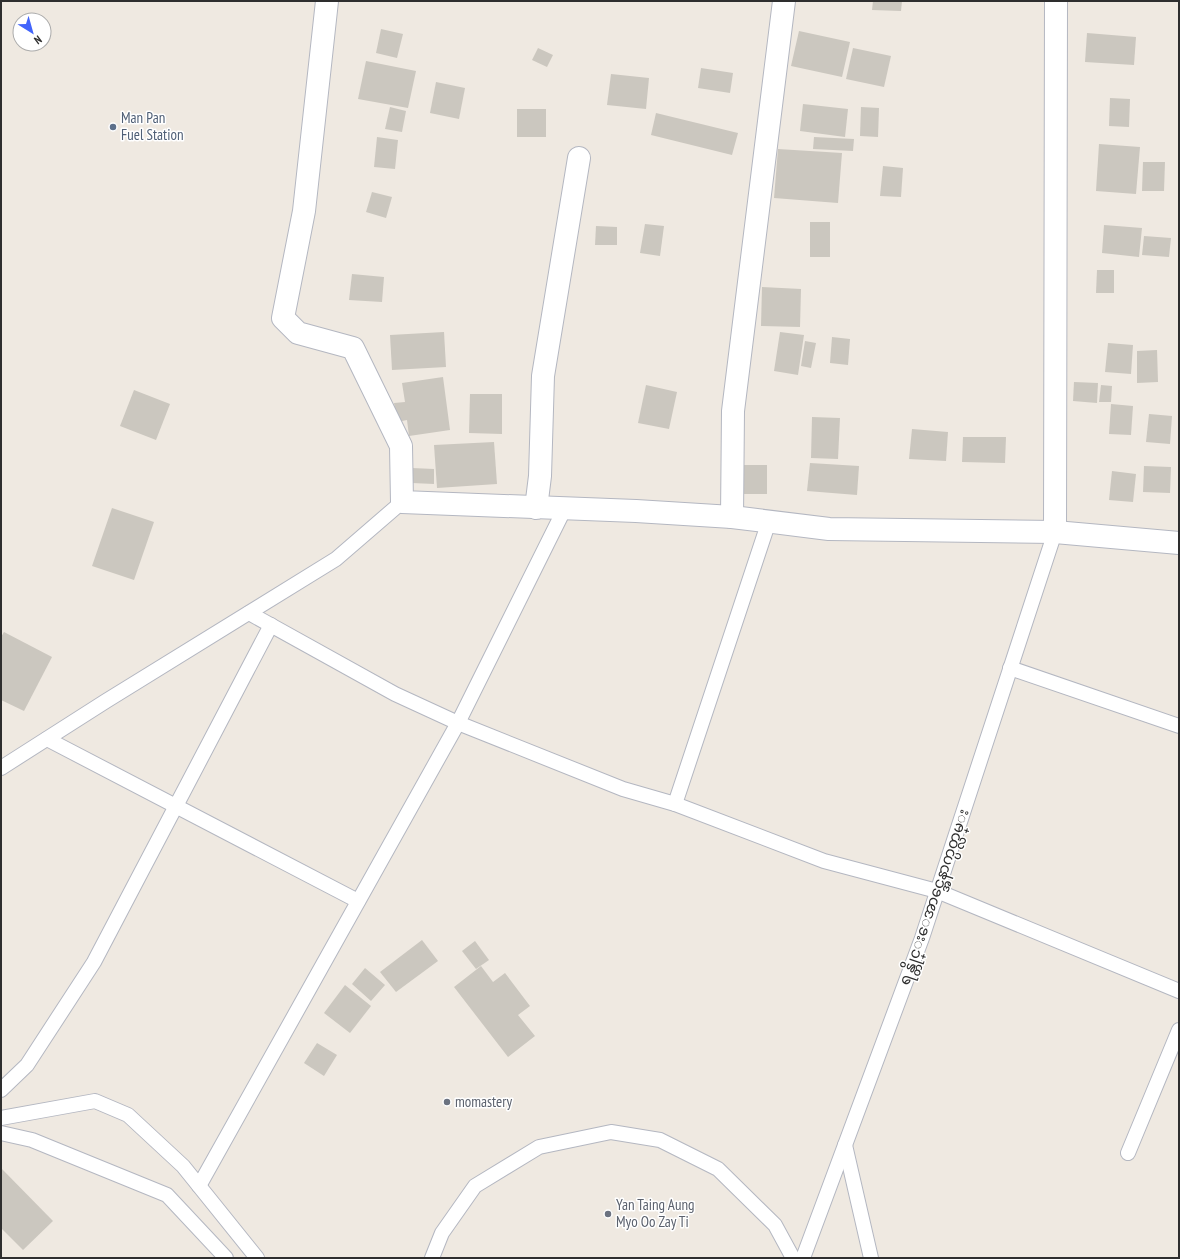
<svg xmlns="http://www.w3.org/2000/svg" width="1180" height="1259" font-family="'PT Sans Narrow','Noto Sans Myanmar',sans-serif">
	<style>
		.building { fill: #cbc7bf }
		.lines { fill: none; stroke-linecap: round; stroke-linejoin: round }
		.service-casing { stroke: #b4b7c1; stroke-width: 16 }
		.minor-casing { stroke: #b4b7c1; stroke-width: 24 }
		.service { stroke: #fff; stroke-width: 14 }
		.minor { stroke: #fff; stroke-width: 22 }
		.service-dot { fill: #5c6f8a; stroke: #fff; stroke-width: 1.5 }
		.worship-dot { fill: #6b7280; stroke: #fff; stroke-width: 1.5 }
		.labels { text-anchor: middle; stroke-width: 3; stroke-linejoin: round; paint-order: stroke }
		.service-label { font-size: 15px; fill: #4e5e75; stroke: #fff; text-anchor: start }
		.street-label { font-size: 15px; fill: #2e2e2e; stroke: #fff }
		.worship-label { font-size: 15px; fill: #5b616d; stroke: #fff; text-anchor: start }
	</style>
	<rect width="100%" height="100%" fill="#efe9e1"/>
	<g class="building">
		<polygon points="873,1 902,1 901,11 872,10"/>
		<polygon points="381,29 403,34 397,58 376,53"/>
		<polygon points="799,31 850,42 842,77 791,66"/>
		<polygon points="1087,33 1136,37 1134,65 1085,62"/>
		<polygon points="538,48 553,55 547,67 532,60"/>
		<polygon points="853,48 891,56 884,87 846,79"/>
		<polygon points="366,61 416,71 408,108 358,99"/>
		<polygon points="701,68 733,73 730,93 698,88"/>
		<polygon points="611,74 649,78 646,109 607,105"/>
		<polygon points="436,82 465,88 459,119 430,113"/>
		<polygon points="1110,98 1130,99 1129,127 1109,126"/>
		<polygon points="803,104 848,109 845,137 800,131"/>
		<polygon points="390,107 406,111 402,132 385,129"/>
		<polygon points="861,107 879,108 878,137 860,136"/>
		<rect x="517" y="109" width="29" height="28"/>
		<polygon points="656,113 738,133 732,155 651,135"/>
		<polygon points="377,137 398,140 395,169 374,167"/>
		<polygon points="814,137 854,139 853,151 813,149"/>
		<polygon points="1099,144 1140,147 1136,194 1096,191"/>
		<polygon points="778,149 842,153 838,203 774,198"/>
		<polygon points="1143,162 1165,162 1164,191 1142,191"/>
		<polygon points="883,166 903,168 901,197 880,196"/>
		<polygon points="372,192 392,197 386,218 366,212"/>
		<rect x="810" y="222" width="20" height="35"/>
		<polygon points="645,224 664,226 660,256 640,253"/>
		<polygon points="1104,225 1142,228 1139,257 1102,253"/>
		<polygon points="596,226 617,227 617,245 595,245"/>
		<polygon points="1144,236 1171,238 1169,257 1142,255"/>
		<polygon points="1097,270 1114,270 1114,293 1096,293"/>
		<polygon points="352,274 384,277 382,302 349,300"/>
		<polygon points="762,287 801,289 800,327 761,326"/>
		<polygon points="444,332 446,367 392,370 390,335"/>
		<polygon points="780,332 804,335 798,375 774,371"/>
		<polygon points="832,337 850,339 848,365 830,363"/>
		<polygon points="805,341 816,343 811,368 801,366"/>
		<polygon points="1108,343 1133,345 1131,374 1105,372"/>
		<polygon points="1157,350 1158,382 1137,383 1137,351"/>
		<polygon points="443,377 450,430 409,436 407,420 397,422 394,403 405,402 402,383"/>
		<polygon points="1074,382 1098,383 1097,403 1073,401"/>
		<polygon points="646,385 677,392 669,429 638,423"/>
		<polygon points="1101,385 1112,386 1111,402 1099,402"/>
		<polygon points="134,390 170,404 156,440 120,426"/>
		<polygon points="470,394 502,394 502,434 469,433"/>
		<polygon points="1111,404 1133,406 1131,435 1109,434"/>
		<polygon points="1149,414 1172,416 1170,444 1146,442"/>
		<polygon points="812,417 840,418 838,459 811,458"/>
		<polygon points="912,429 948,432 946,461 909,459"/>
		<polygon points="963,437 1006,437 1005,463 962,462"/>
		<polygon points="494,442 497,484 437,488 434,445"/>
		<polygon points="810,463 859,466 857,495 807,491"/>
		<rect x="737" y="465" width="30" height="29"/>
		<polygon points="1144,466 1171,467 1170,493 1143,492"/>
		<polygon points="412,468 434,469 434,484 412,483"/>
		<polygon points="1112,471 1136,474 1133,502 1109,500"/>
		<polygon points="112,508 154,522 134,580 92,566"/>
		<polygon points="4,632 52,657 24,711 1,700 1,637"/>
		<polygon points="422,940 438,961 396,992 380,972"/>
		<polygon points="475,941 489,960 476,969 462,951"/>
		<polygon points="481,966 493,982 505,973 530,1006 518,1015 535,1036 508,1057 454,987"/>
		<polygon points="365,968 385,985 371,1001 352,984"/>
		<polygon points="345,985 371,1006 350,1033 324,1013"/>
		<polygon points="317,1043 337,1055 324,1076 304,1063"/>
		<polygon points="1,1168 53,1221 23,1250 1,1228"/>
	</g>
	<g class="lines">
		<defs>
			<g id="service">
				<polyline points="249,613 395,694 458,723 623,789 675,804 824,861 937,891 1179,991"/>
				<polyline points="1010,668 1179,726"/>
				<polyline points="47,739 358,901"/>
				<polyline points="1,768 106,701 336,559 402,502"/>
				<polyline points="675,804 769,521"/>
				<polyline points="1,1090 27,1065 94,962 271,625"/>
				<polyline points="1,1118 95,1101 128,1115 183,1166 257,1258"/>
				<polyline points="1,1133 32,1140 167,1195 226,1258"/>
				<polyline points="845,1145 871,1258"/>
				<polyline points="1128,1153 1179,1030"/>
				<polyline points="199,1186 458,723 565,508"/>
				<polyline points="432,1258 442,1233 475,1186 539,1147 611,1132 660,1140 718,1169 775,1225 793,1258"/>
				<polyline points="803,1258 922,938 1055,532"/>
			</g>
			<g id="minor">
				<polyline points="327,1 304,211 283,318 298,333 353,348 401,446 402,502 636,511 732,517 829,529 1055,532 1179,543"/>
				<polyline points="536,508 540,476 543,376 579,158"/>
				<polyline points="732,517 733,411 784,1"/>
				<polyline points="1055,532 1056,1"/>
			</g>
		</defs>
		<use href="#service" class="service-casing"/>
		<use href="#minor" class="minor-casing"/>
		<use href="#service" class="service"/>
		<use href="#minor" class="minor"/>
	</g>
	<circle class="service-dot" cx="113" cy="127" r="4"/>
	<g class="worship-dot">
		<circle cx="447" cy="1102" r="4"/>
		<circle cx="608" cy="1214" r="4"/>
	</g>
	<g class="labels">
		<g class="service-label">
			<text x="121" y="123">Man Pan<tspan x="121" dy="17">Fuel Station</tspan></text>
		</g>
		<g class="street-label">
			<text transform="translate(934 897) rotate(-71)" y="5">ရန္တိုင္းေအာင္အေနာက္ပတ္လမ္း</text>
		</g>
		<g class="worship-label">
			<text x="455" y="1107">momastery</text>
			<text x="616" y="1210">Yan Taing Aung<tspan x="616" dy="17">Myo Oo Zay Ti</tspan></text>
		</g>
	</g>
	<rect width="1180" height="1259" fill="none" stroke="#2e2e2e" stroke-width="4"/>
	<g transform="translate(32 32) rotate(143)"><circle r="19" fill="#ffffff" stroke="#ababab"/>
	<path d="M0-3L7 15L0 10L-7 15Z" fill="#4264fb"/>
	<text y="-6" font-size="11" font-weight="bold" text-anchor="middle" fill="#2e2e2e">N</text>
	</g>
</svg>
